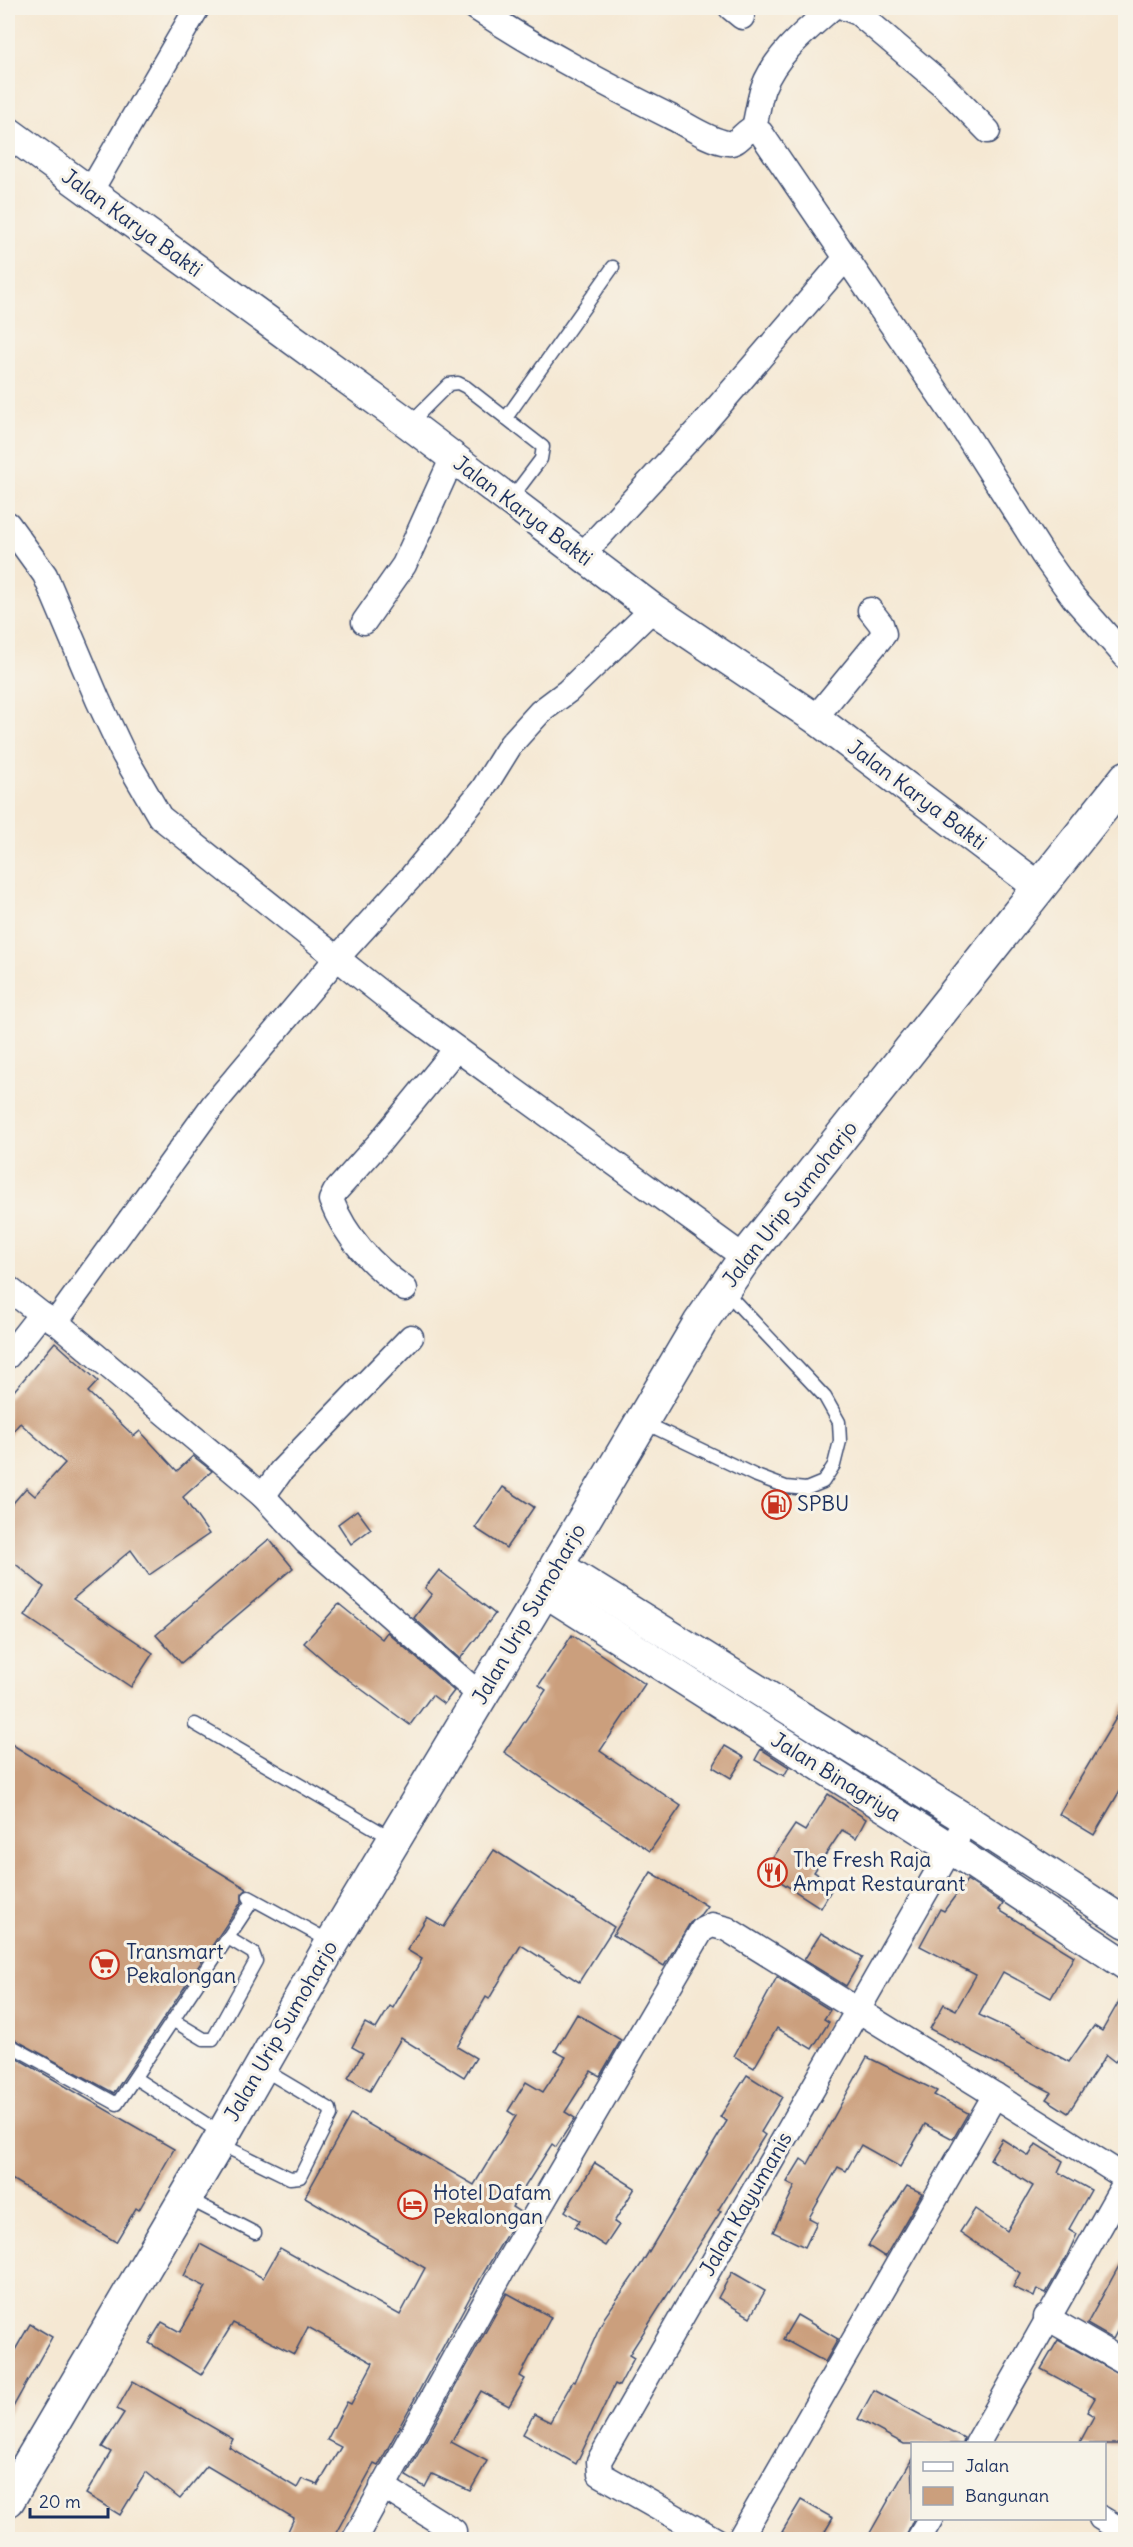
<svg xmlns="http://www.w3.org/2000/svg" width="1133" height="2547" font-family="Delius,sans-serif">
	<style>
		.building { fill: #cb9f7d }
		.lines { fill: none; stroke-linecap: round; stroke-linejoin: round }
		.service-casing { stroke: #3c4b70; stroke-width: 15 }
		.minor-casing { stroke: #3c4b70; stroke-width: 27 }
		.tertiary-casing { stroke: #3c4b70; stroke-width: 33 }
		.secondary-casing { stroke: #3c4b70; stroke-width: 36 }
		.service { stroke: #fff; stroke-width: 12 }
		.minor { stroke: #fff; stroke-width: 24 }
		.tertiary { stroke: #fff; stroke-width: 30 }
		.secondary { stroke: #fff; stroke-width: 33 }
		.labels { text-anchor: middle; stroke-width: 6; stroke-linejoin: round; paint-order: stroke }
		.street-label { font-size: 21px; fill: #1b2f5e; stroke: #f7f3e8 }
		.poi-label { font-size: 21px; fill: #1b2f5e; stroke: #f7f3e8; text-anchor: start }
	</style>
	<rect width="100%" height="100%" fill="#f7f3e8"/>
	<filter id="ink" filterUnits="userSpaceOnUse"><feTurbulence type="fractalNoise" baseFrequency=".0167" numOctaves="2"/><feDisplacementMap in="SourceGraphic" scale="12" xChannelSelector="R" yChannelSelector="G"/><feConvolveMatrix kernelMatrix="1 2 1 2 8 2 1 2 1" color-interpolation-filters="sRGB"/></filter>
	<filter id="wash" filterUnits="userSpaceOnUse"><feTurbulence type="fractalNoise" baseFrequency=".008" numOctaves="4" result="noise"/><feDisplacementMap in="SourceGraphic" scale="24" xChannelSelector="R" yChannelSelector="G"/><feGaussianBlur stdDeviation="1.35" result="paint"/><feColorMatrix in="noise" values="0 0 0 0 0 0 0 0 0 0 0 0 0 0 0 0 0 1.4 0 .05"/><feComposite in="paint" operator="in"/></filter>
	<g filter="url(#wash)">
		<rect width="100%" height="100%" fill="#f5e8d3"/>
		<g id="blocks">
			<g class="building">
				<polygon points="55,1342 98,1381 88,1392 134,1436 140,1431 177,1471 193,1456 212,1471 183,1497 209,1534 149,1575 131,1550 73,1599 153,1653 131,1687 25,1616 44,1587 8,1558 8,1509 26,1488 35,1496 65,1463 20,1423 8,1437 8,1398"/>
				<polygon points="503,1487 534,1507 506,1548 475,1528"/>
				<polygon points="357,1510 371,1529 351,1544 338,1524"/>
				<polygon points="269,1539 293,1568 181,1663 156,1635"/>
				<polygon points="439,1570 495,1614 460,1659 414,1618 432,1594 425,1588"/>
				<polygon points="339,1604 382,1639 387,1632 454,1691 444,1704 432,1695 410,1725 334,1669 304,1643"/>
				<polygon points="572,1635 645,1684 600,1751 681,1806 650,1851 504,1752 546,1690 539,1685"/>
				<polygon points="1125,1703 1125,1782 1094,1835 1059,1814"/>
				<polygon points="8,1742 247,1889 242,1894 242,1901 114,2093 8,2036"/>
				<polygon points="725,1746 744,1757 731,1778 713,1767"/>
				<polygon points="761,1749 789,1767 784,1776 755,1760"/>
				<polygon points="828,1794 866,1819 856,1838 842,1830 814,1872 834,1885 821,1908 764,1871 795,1825 805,1831"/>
				<polygon points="494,1850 614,1927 579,1982 521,1945 489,1999 486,1997 457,2047 476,2058 464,2077 401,2038 370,2091 348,2078 363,2053 352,2047 365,2023 376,2029 390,2006 393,2008 422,1959 407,1950 427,1917 444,1927"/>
				<polygon points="651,1872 707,1906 701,1914 690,1923 664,1966 613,1935"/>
				<polygon points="967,1880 1003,1904 999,1910 1074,1956 1051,1998 1003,1972 979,2015 1009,2029 1069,2062 1094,2026 1102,2031 1125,1991 1125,2047 1115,2062 1106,2055 1068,2113 1046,2099 1051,2092 930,2029 944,2004 956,2010 976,1975 920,1946 940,1909 944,1911"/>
				<polygon points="821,1933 863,1957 846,1986 804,1960"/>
				<polygon points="777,1977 830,2010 824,2019 829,2022 812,2049 777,2028 754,2068 734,2056"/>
				<polygon points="577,2014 621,2040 600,2076 591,2071 565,2112 575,2118 556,2147 552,2144 512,2207 520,2212 480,2279 378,2466 374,2464 332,2540 284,2540 294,2518 207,2466 180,2499 146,2472 120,2515 86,2494 111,2452 102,2447 124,2413 117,2409 133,2381 233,2439 229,2447 297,2488 302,2479 318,2485 341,2447 327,2440 347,2402 351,2404 373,2363 308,2327 294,2354 233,2323 201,2375 149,2343 162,2322 180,2332 206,2287 184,2276 200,2244 263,2278 280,2248 400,2315 425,2268 305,2197 351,2114 474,2185 516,2116 508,2111 526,2082 543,2092 566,2057 555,2051"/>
				<polygon points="8,2053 174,2149 139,2210 136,2208 116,2242 8,2177"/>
				<polygon points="867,2057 937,2091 934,2095 968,2113 953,2139 925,2124 900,2167 861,2145 846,2171 838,2167 809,2218 817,2222 805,2247 773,2232 795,2186 787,2182 801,2159 808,2164"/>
				<polygon points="747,2075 782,2097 761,2132 765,2135 718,2210 721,2211 629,2355 634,2358 619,2386 615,2384 576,2464 523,2434 534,2414 550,2422 573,2381 575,2382 604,2318 642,2263 727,2121 720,2117"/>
				<polygon points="1002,2139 1029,2156 1036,2144 1063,2161 1058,2172 1091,2190 1069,2229 1077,2234 1066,2258 1046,2293 1037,2289 1034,2297 1013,2287 1020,2273 960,2232 975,2209 1007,2231 1033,2186 990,2159"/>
				<polygon points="595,2163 635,2188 614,2222 619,2225 605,2246 575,2227 580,2221 565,2211"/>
				<polygon points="907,2186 922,2193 885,2257 868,2246"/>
				<polygon points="1125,2255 1125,2316 1113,2339 1087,2324"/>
				<polygon points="732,2272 765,2291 750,2317 718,2298"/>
				<polygon points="507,2293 551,2317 520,2376 525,2379 509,2406 481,2391 451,2442 487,2461 470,2491 432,2474 425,2487 406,2476"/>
				<polygon points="797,2315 838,2339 825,2362 783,2339"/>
				<polygon points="30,2324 52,2337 8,2416 8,2362"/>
				<polygon points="1058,2340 1125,2377 1125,2444 1079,2444 1094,2416 1087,2412 1095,2398 1041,2369"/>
				<polygon points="874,2390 964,2438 963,2444 904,2444 858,2419"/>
				<polygon points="912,2459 914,2518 904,2540 866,2540"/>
				<polygon points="801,2500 833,2518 820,2540 795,2540 782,2532"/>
			</g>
		</g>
	</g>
	<g filter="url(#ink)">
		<use href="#blocks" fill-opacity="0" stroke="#3c4b70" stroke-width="1.5"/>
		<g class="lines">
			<defs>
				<g id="service">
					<polyline points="506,418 613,267"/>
					<polyline points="409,424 449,384 458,383 466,387 543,447 541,459 510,500"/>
					<polyline points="643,1422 754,1475 786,1487 806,1489 823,1482 834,1465 840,1441 839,1422 825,1397 724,1290"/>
					<polyline points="195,1724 393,1839"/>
					<polyline points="249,1897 331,1942"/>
					<polyline points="174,2021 204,2039 213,2039 256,1961 253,1953 228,1938"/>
					<polyline points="8,2044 117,2104 253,1900"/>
					<polyline points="135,2078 222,2134"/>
					<polyline points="218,2143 290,2178 300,2177 331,2115 330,2109 261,2068"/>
					<polyline points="187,2198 255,2233"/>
				</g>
				<g id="minor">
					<path d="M 476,8 C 538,49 603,83 669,116 C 686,124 707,140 727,143 C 739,145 744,130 754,128 L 761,133 L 966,434 L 1043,555 L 1073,597 L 1126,657"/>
					<polyline points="731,8 742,17"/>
					<polyline points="845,8 858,13 944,86 988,131"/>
					<path d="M 754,128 C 757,115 759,100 763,88 C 776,54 807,30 832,8"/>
					<polyline points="90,192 197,8"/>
					<polyline points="8,524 45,575 98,700 124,755 160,817 391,1001 745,1258"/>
					<polyline points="582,555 705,422 845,259"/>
					<polyline points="364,622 404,565 452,459"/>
					<polyline points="815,718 884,634 881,624 870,610"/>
					<polyline points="8,1288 41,1314 56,1322 263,1496 306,1542 481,1696"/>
					<path d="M 405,1289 C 372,1265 346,1238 331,1200 L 335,1192 L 380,1142 L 456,1049"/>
					<polyline points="56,1322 213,1105 337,958 412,876 483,789 511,744 540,712 568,691 653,609"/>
					<polyline points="8,1356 41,1314"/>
					<polyline points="263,1496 281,1471 411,1337"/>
					<polyline points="1046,2317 1126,2363"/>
					<polyline points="977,2444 1126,2181"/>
					<polyline points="382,2486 454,2531"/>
					<polyline points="1101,2518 1126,2533"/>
					<polyline points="354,2540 504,2268 702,1930 712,1925 727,1929 995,2095"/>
					<polyline points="716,2540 600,2474 599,2461 967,1820"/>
					<polyline points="739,2540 995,2095 1126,2178"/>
					<polyline points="918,2540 931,2518"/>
				</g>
				<g id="tertiary">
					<polyline points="8,132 409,424 653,609 815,718 1040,888"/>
					<polyline points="557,1565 967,1820 1126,1923"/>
					<polyline points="544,1591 950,1848 1126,1965"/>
				</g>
				<polyline id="secondary" points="8,2500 218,2143 332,1943 544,1591 557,1565 700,1323 745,1258 1126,778"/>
			</defs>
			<use href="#service" class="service-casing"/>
			<use href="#minor" class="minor-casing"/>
			<use href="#tertiary" class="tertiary-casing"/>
			<use href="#secondary" class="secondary-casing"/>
			<use href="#service" class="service"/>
			<use href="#minor" class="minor"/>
			<use href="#tertiary" class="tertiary"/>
			<use href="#secondary" class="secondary"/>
		</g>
	</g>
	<defs>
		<symbol id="fuel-ring" viewBox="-11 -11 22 22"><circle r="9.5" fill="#f7f3e8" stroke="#c8321e" stroke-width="1.5"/><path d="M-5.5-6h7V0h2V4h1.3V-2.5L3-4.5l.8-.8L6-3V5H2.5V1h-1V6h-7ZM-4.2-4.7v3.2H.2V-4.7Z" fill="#c8321e"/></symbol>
		<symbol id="restaurant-ring" viewBox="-11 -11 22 22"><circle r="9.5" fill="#f7f3e8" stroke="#c8321e" stroke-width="1.5"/><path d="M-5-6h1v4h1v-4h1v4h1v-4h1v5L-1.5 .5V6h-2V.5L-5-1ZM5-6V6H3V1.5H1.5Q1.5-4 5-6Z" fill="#c8321e"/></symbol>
		<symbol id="supermarket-ring" viewBox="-11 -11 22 22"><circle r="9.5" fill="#f7f3e8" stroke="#c8321e" stroke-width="1.5"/><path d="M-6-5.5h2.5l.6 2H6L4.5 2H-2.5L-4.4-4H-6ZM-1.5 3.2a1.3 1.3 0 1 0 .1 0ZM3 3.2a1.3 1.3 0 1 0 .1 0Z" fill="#c8321e"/></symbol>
		<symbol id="hotel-ring" viewBox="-11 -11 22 22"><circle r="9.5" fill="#f7f3e8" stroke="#c8321e" stroke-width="1.5"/><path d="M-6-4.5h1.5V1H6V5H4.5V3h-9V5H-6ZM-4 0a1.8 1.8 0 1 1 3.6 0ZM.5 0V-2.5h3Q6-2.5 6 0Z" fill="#c8321e"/></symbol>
	</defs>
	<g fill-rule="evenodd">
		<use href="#fuel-ring" x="760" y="1488" width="33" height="33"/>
		<use href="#restaurant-ring" x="756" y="1856" width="33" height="33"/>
		<use href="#supermarket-ring" x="88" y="1948" width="33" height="33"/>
		<use href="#hotel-ring" x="396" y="2188" width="33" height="33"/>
	</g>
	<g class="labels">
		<g class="street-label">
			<text transform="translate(132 223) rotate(36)" y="7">Jalan Karya Bakti</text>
			<text transform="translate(523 511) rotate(37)" y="7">Jalan Karya Bakti</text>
			<text transform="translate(917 795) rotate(37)" y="7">Jalan Karya Bakti</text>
			<text transform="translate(790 1204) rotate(-52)" y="7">Jalan Urip Sumoharjo</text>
			<text transform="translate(529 1614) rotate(-60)" y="7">Jalan Urip Sumoharjo</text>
			<text transform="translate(836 1777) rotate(32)" y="7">Jalan Binagriya</text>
			<text transform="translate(281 2031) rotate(-60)" y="7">Jalan Urip Sumoharjo</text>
			<text transform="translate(746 2204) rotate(-60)" y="7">Jalan Kayumanis</text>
		</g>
		<g class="poi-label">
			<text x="797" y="1511">SPBU</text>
			<text x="793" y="1867">The Fresh Raja<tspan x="793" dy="24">Ampat Restaurant</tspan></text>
			<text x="126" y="1959">Transmart<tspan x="126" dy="24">Pekalongan</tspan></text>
			<text x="433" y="2200">Hotel Dafam<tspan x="433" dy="24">Pekalongan</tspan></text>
		</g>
	</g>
	<rect width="1133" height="2547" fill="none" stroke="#f7f3e8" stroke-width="30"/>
	<rect x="911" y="2442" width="195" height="78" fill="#f7f3e8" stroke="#9fa5b1" stroke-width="1.5"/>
	<rect x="923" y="2462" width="30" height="9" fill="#ffffff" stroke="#9fa5b1" stroke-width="1.5"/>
	<text x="965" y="2472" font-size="18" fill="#1b2f5e">Jalan</text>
	<rect x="923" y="2487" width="30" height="18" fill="#cb9f7d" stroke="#9fa5b1" stroke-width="1.5"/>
	<text x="965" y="2502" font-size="18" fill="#1b2f5e">Bangunan</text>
	<path d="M30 2508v9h78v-9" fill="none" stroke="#1b2f5e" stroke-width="3"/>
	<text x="39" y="2508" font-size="18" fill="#1b2f5e" stroke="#f7f3e8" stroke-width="4.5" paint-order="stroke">20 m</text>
</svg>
